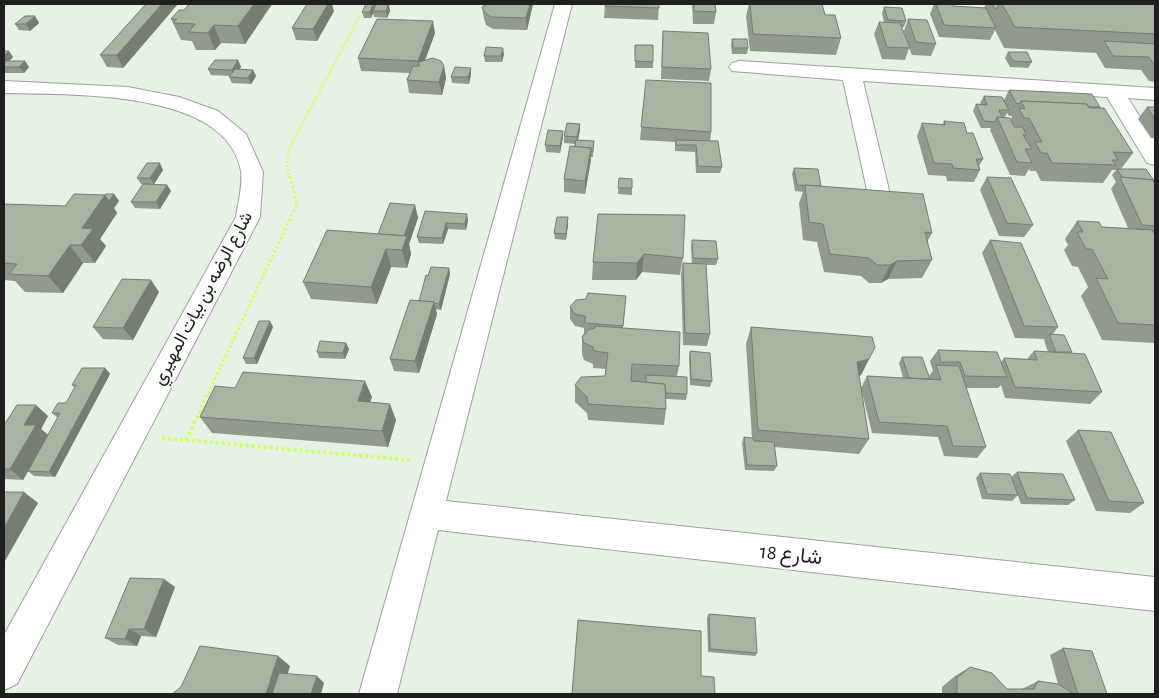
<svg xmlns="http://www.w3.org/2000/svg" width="1159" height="698" font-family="'Alegreya Sans',Vazirmatn,sans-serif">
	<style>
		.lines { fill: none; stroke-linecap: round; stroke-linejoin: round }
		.minor-casing { stroke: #a0a0a0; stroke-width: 2 }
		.path-far2 { stroke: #d1ff68; stroke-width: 2.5; stroke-dasharray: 2 2; stroke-linecap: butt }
		.path-far1 { stroke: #d1ff68; stroke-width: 3; stroke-dasharray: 2.5 2.5; stroke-linecap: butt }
		.path { stroke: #d1ff68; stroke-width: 4; stroke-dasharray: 3 3; stroke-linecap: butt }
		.minor { fill: #fff; fill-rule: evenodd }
		.wall { fill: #919a8d; fill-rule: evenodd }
		.shaded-wall { fill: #767d73 }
		.building { fill: #a9b3a4; stroke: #767d73 }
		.labels { text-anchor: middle; stroke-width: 4; stroke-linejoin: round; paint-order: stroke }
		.street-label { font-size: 18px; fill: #1f1f1f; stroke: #fff }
		.near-street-label { font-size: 21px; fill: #1f1f1f; stroke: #fff }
	</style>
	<rect width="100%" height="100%" fill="#e7f1e5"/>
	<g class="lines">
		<defs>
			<g id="minor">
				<polygon points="555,4 572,4 446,501 1155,577 1155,611 438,530 397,694 359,694"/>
				<polygon points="739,61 1155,88 1155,100 1128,98 1155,141 1155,165 1147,163 1107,97 863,81 889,190 886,195 878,197 870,195 867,190 843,80 732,71 729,67 732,63"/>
				<path d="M 4,81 L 128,87 L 179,97 L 218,111 L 246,134 L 263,172 L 260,217 L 17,684 L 4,690 L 4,635 L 236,217 C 238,203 243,185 241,171 C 227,88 67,95 4,93 Z"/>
			</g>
		</defs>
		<use href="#minor" class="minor-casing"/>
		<polyline class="path-far2" points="289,175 287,165 289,149 366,4"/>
		<polyline class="path-far1" points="204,402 297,204 289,173"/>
		<g class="path">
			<polyline points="162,438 410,460"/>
			<polyline points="186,440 205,401"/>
		</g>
		<use href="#minor" class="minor"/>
	</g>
	<g class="wall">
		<polygon points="146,4 176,4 177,5 123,68 107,67 100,55"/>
		<polygon points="272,4 245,44 221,43 215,50 196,50 192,41 181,40 171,19"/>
		<polygon points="369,4 390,4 389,6 390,11 387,18 374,17 373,13 371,18 364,18 362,12"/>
		<polygon points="533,4 527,30 493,29 486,25 484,19 482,7"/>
		<polygon points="605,4 659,4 658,20 604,18"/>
		<polygon points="692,4 715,4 716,12 714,24 693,24"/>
		<polygon points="749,4 822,4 825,15 841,38 836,55 750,51 746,16"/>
		<polygon points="934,4 952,4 953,6 984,8 986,4 1155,4 1155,82 1149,81 1141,70 1105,68 1096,53 1004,48 995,30 990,40 939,37 930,14"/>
		<polygon points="884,7 906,21 904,27 902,27 908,43 904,31 908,19 936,44 931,56 912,55 909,48 905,60 882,59 874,34 879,22 884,22 882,13"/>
		<polygon points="334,11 317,41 296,40 292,28"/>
		<polygon points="35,16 39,23 30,31 19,30 15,24"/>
		<polygon points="663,31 711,69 709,81 661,79 662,43"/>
		<polygon points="435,33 425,61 444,66 446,78 442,95 409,93 407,80 410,73 361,71 358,58"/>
		<polygon points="732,39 748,48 747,54 732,54 731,45"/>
		<polygon points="635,45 653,62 653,68 635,68"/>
		<polygon points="4,51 13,57 9,61 25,61 29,67 24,73 4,73"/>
		<polygon points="1008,52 1032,62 1028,68 1010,67 1005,58"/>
		<polygon points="504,54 502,62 485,62 484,56"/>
		<polygon points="238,60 241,67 239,69 253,70 256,76 251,84 232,83 229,77 230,76 211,75 208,69"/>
		<polygon points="471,74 469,84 452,83 451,77"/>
		<polygon points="646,80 711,132 710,141 722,167 720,173 696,173 695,152 675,151 675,142 640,140"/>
		<path d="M 1009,90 L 1100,107 L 1133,153 L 1121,169 L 1155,182 L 1155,343 L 1102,340 L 1081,296 L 1088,287 L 1078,267 L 1072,266 L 1064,250 L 1068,245 L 1065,239 L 1077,221 L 1102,227 L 1128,228 L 1111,189 L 1116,182 L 1112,175 L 1116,170 L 1112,170 L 1103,183 L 1041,181 L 1036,171 L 1030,171 L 1029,169 L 1025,176 L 1010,175 L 990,130 L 991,128 L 981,128 L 973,111 L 976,104 L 981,104 L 980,103 L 984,96 L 1004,100 ZM 1007,113 L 1009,116 L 1012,116 L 1011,119 L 1012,122 L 1002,117 L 1005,117 Z"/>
		<polygon points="1147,107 1155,107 1155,138 1151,138 1138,119"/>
		<polygon points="944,121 967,133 983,159 979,166 980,170 974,182 947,181 946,176 928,175 917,136 922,123 943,124"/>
		<polygon points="580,130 578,140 594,141 593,157 591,157 585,194 564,192 564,179 575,144 564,143 564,136"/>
		<polygon points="563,137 560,153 546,152 545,145"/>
		<polygon points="794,168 821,187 932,233 927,242 932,260 922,278 888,279 881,283 869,283 861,276 824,272 817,242 803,240 799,203 803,192 795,191 792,174"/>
		<polygon points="163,170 154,184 167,185 171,191 160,209 135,208 131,202 143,184 141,184 137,178"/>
		<polygon points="987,177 1033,225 1024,237 999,236 980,190"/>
		<polygon points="619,178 632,179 632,195 618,194"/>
		<polygon points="114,194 119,201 114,208 117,213 100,239 106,246 95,263 83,263 63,293 25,292 15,281 4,280 4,204 65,206 105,195"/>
		<polygon points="415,205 418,218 409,244 411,254 407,268 391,267 377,304 311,299 303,282 378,234"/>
		<polygon points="425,211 468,220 466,230 448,229 443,244 419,243 417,237"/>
		<polygon points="598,214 683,258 680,275 642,272 636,280 592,280 593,262"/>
		<polygon points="568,224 566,240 555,239 554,233"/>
		<polygon points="692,240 718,259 716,265 706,265 710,334 707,346 683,345 681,275 683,263 692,263 691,247"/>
		<polygon points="990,240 1058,327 1052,335 1072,352 1071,353 1102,392 1090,404 1005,398 1001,385 998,388 966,388 986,447 977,458 944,456 938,437 872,433 861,388 867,376 903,378 899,363 902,357 929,376 933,371 930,361 938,350 1001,362 1004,358 1027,359 1034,351 1048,352 1044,340 1045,339 1015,338 982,253"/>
		<polygon points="449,268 450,274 441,310 436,309 437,314 419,373 394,371 390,359 419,301 428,276"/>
		<polygon points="159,292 133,340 103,339 93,327"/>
		<polygon points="626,296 623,328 679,366 677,376 687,394 686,400 666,399 666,409 664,425 588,420 587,413 575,402 575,385 605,376 606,369 593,368 593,364 584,360 582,354 582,337 584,334 584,328 575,326 570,319 570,307"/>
		<polygon points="273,327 257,364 246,364 243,358"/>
		<polygon points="751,327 869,359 861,375 859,376 869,439 859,454 774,447 777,466 774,471 745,470 742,443 744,437 752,438 746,344"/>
		<polygon points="349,349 345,359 319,358 317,352"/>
		<polygon points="690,351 712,381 710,387 690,385 689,357"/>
		<polygon points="105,368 110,374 55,477 34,476 28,471 23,480 4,479 4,425 48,416 41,429 48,435 58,418 52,413 66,403 75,388 72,385"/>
		<polygon points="372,397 370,402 396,420 388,447 212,433 200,417"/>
		<polygon points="1078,430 1144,503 1130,513 1096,511 1066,441"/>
		<polygon points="1017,472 1075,500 1068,505 1021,504 1011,477"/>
		<polygon points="980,473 1018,495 1012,501 982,499 976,478"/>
		<polygon points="175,587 156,637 141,636 137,646 118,645 105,638"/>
		<polygon points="709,614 757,653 755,656 708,652 707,618"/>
		<polygon points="1063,648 1107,694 942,694 942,687 955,676 970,667 1007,689 1022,689 1038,681 1058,684 1050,655"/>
	</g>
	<g class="shaded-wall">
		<polygon points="162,4 176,4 177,5 123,68 117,55"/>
		<polygon points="254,4 272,4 245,44 238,26"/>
		<polygon points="328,4 332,4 334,11 317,41 313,29"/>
		<polygon points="373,4 374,10 373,11 373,13 371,18 370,12"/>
		<polygon points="386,4 390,4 389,6 390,11 387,18 386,11"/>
		<polygon points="530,4 533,4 527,30 526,18"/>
		<polygon points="35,16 39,23 30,31 26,24"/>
		<polygon points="433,21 435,33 420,73 418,61"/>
		<polygon points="214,25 221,43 215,50 208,33"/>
		<polygon points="503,48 504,54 502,62 501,56"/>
		<polygon points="9,51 13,57 4,66 4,56"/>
		<polygon points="238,60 241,67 234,76 232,70"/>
		<polygon points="25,61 29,67 24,73 19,67"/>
		<polygon points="444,66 446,78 442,95 439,82"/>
		<polygon points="471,68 471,74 469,84 468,77"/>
		<polygon points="253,70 256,76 251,84 248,78"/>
		<polygon points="580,124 580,130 577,144 577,137"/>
		<polygon points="563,131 563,137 560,153 560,146"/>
		<polygon points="591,148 591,160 585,194 585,181"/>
		<polygon points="160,163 163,170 154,184 150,178"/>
		<polygon points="167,185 171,191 160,209 156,202"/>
		<polygon points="114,194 119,201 114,208 117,213 100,239 106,246 95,263 81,245 82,228 105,195"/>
		<polygon points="415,205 418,218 409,244 411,254 407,268 402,250 403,238"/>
		<polygon points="467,214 468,220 466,230 465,224"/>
		<polygon points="568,217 568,224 566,240 566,234"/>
		<polygon points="446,223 448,229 443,244 442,238"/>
		<polygon points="70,245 83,263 63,293 48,276"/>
		<polygon points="386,249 391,267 377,304 371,287"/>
		<polygon points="644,254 642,272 636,280 637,263"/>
		<polygon points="897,261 888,279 881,283 890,265"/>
		<polygon points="449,268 450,274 441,310 439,304"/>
		<polygon points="151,280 159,292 133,340 123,328"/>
		<polygon points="434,302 437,314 419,373 415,361"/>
		<polygon points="270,321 273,327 257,364 254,358"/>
		<polygon points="346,343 349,349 345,359 343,353"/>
		<polygon points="869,359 861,375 848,379 857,362"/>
		<polygon points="105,368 110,374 55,477 49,472"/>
		<polygon points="365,381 372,397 365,417 358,401"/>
		<polygon points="390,404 396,420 388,447 382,431"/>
		<polygon points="36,405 48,416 41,429 49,436 23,480 10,469 24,425"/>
		<polygon points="24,492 38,503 5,561 4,561 4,528"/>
		<polygon points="164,579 175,587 156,637 144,629"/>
		<polygon points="129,629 141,636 137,646 125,639"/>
		<polygon points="278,656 290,666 282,694 266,694"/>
		<polygon points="317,676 324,683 321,694 311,694"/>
	</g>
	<g class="building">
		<polygon points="146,4 162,4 117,55 100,55"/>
		<polygon points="189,4 254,4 238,26 214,25 208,33 189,32 195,24 173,23 177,19 171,19 179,10 184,10"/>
		<polygon points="307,4 328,4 313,29 292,28"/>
		<polygon points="366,4 373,4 370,12 362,12"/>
		<polygon points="376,4 386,4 385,5 388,5 386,11 373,11"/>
		<polygon points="487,4 530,4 526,18 491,17 485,13 482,7"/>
		<polygon points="605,4 659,4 659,8 605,6"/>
		<polygon points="694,4 715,4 716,12 694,11"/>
		<polygon points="750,4 822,4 825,15 835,15 841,38 753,34"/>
		<polygon points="936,4 952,4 953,6 986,8 996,28 944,25"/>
		<polygon points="992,4 999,4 997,9 995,9"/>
		<polygon points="1002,4 1155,4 1155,34 1015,27"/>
		<polygon points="884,7 902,8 906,21 888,20"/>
		<polygon points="25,16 35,16 26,24 15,24"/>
		<polygon points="377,19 433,21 418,61 358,58"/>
		<polygon points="908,19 927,20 936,44 916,42"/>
		<polygon points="879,22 900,23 910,48 887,47"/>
		<polygon points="663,31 708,33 711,69 662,67"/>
		<polygon points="732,39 747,39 748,48 733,48"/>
		<polygon points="1104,41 1155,44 1155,66 1149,57 1113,56"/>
		<polygon points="635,45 653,45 653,62 635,61"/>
		<polygon points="486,47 503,48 501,56 484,56"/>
		<polygon points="4,51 9,51 4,56"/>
		<polygon points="1008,52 1027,52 1032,62 1013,61"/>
		<polygon points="433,58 441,61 444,66 439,82 407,80 413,66 419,66 419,62"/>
		<polygon points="215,60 238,60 232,70 208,69"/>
		<polygon points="4,61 25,61 19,67 4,67"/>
		<polygon points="455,67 471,68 468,77 451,77"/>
		<polygon points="235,69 253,70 248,78 229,77"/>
		<polygon points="646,80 711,83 711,132 641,127"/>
		<polygon points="1009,90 1092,94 1100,107 1089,107 1087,104 1021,101 1019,104 1016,103"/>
		<polygon points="984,96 1002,97 1009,110 999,110 1002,118 997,117 995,122 984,121 976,104 987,105"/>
		<polygon points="1021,101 1087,104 1089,108 1104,108 1133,153 1113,152 1118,160 1112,160 1116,165 1052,163 1047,153 1041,153 1035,142 1042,142 1029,118 1024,118 1019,108 1025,109"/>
		<polygon points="1147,107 1155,107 1155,119"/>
		<polygon points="997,117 1010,118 1014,127 1023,127 1026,135 1023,135 1032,149 1025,149 1032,163 1017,162"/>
		<polygon points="944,121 964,123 967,133 973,133 983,159 976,159 980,170 953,168 952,164 934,163 922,123 945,125"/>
		<polygon points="567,123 580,124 577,137 564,136"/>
		<polygon points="548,130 563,131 560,146 545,145"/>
		<polygon points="576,140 594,141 593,151 591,151 591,148 575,147"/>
		<polygon points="676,140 718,141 722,167 698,166 696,145 676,145"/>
		<polygon points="570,146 591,148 585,181 564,179"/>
		<polygon points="147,163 160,163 150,178 137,178"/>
		<polygon points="794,168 818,169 821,186 797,185"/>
		<polygon points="1117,169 1146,169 1155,182 1155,184 1153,180 1122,177"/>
		<polygon points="987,177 1011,178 1033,225 1007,223"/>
		<polygon points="1120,177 1153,180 1155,184 1155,226 1142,225"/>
		<polygon points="619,178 632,179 632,188 618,188"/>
		<polygon points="143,184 167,185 156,202 131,202"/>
		<polygon points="805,185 923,194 932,233 925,232 932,260 897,261 890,265 877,265 869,258 830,254 823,224 809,222"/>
		<polygon points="74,194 105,195 82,228 93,229 81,245 70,245 48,276 9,274 17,264 4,263 4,204 65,206"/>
		<polygon points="106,194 114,194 109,201 105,195"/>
		<polygon points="390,203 415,205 404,236 378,234"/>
		<polygon points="425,211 467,214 465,224 446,223 442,238 417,237"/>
		<polygon points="598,214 685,215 683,258 644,254 637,263 593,262"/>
		<polygon points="557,217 568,217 566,234 554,233"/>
		<polygon points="1077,221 1099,222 1102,227 1152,230 1155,235 1155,325 1118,323 1096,278 1108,279 1092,249 1086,249 1077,232 1083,232"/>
		<polygon points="327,230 407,236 402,250 386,249 371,287 303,282"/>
		<polygon points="692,240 716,241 718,259 693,258"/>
		<polygon points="990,240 1021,243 1058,327 1024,326"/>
		<polygon points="683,263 706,264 710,334 685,333"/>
		<polygon points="431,267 449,268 439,304 434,303 434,302 419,301 426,275 428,276"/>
		<polygon points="122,279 151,280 123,328 93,327"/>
		<polygon points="588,293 626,296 623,326 585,323 585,316 575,314 570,307 576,300 586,299"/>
		<polygon points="410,300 434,302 415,361 390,359"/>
		<polygon points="259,321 270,321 254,358 243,358"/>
		<polygon points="595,326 680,332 679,366 632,364 631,381 665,384 666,409 588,404 587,397 575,385 581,377 605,376 608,353 594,351 593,347 584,343 582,337 588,330 595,328"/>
		<polygon points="751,327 872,337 875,347 869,359 857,362 869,439 758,430"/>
		<polygon points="1049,334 1064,335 1072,352 1056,352"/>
		<polygon points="320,341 346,343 343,353 317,352"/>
		<polygon points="938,350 997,352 1007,377 965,376 960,362 941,362"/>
		<polygon points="690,351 710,353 712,381 691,379"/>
		<polygon points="1034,351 1085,354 1102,392 1015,387 1004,358 1037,360"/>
		<polygon points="902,357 922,357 930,379 909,378"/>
		<polygon points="936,365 959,366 986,447 953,446 947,426 879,422 867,376 941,380"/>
		<polygon points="82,368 105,368 49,472 28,471 60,413 52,413 58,403 66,403 76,385 72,385"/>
		<polygon points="243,372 365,381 358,401 390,404 382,431 200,417 215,386 235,388"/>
		<polygon points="646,375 687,377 687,394 666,393 665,384 646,382"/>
		<polygon points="17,405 36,405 24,425 36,425 10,469 4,469 4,425"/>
		<polygon points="1078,430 1111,432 1144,503 1109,501"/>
		<polygon points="744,437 753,438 754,441 774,442 777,466 747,465"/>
		<polygon points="1017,472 1063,474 1075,500 1027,498"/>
		<polygon points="980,473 1010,474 1018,495 987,494"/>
		<polygon points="4,492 24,492 4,528"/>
		<polygon points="130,578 164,579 144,629 129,629 125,639 105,638"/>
		<polygon points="709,614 755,618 757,653 710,649"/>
		<polygon points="578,620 701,631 701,676 714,677 715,694 572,694"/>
		<polygon points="200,646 278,656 266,694 172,694 181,687"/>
		<polygon points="1063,648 1092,651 1107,694 1078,694"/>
		<polygon points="970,667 992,673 1007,689 1034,689 1038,681 1058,684 1074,694 957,694 957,678"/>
		<polygon points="279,673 317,676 311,694 272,694"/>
	</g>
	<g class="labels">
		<g class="street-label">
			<text transform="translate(202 298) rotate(-62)" y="6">شارع الرضه بن بيات المهيري</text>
		</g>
		<g class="near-street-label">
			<text transform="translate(791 554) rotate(6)" y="7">شارع 18</text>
		</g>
	</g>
	<rect width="1159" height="698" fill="none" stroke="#1f1f1f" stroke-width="10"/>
</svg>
